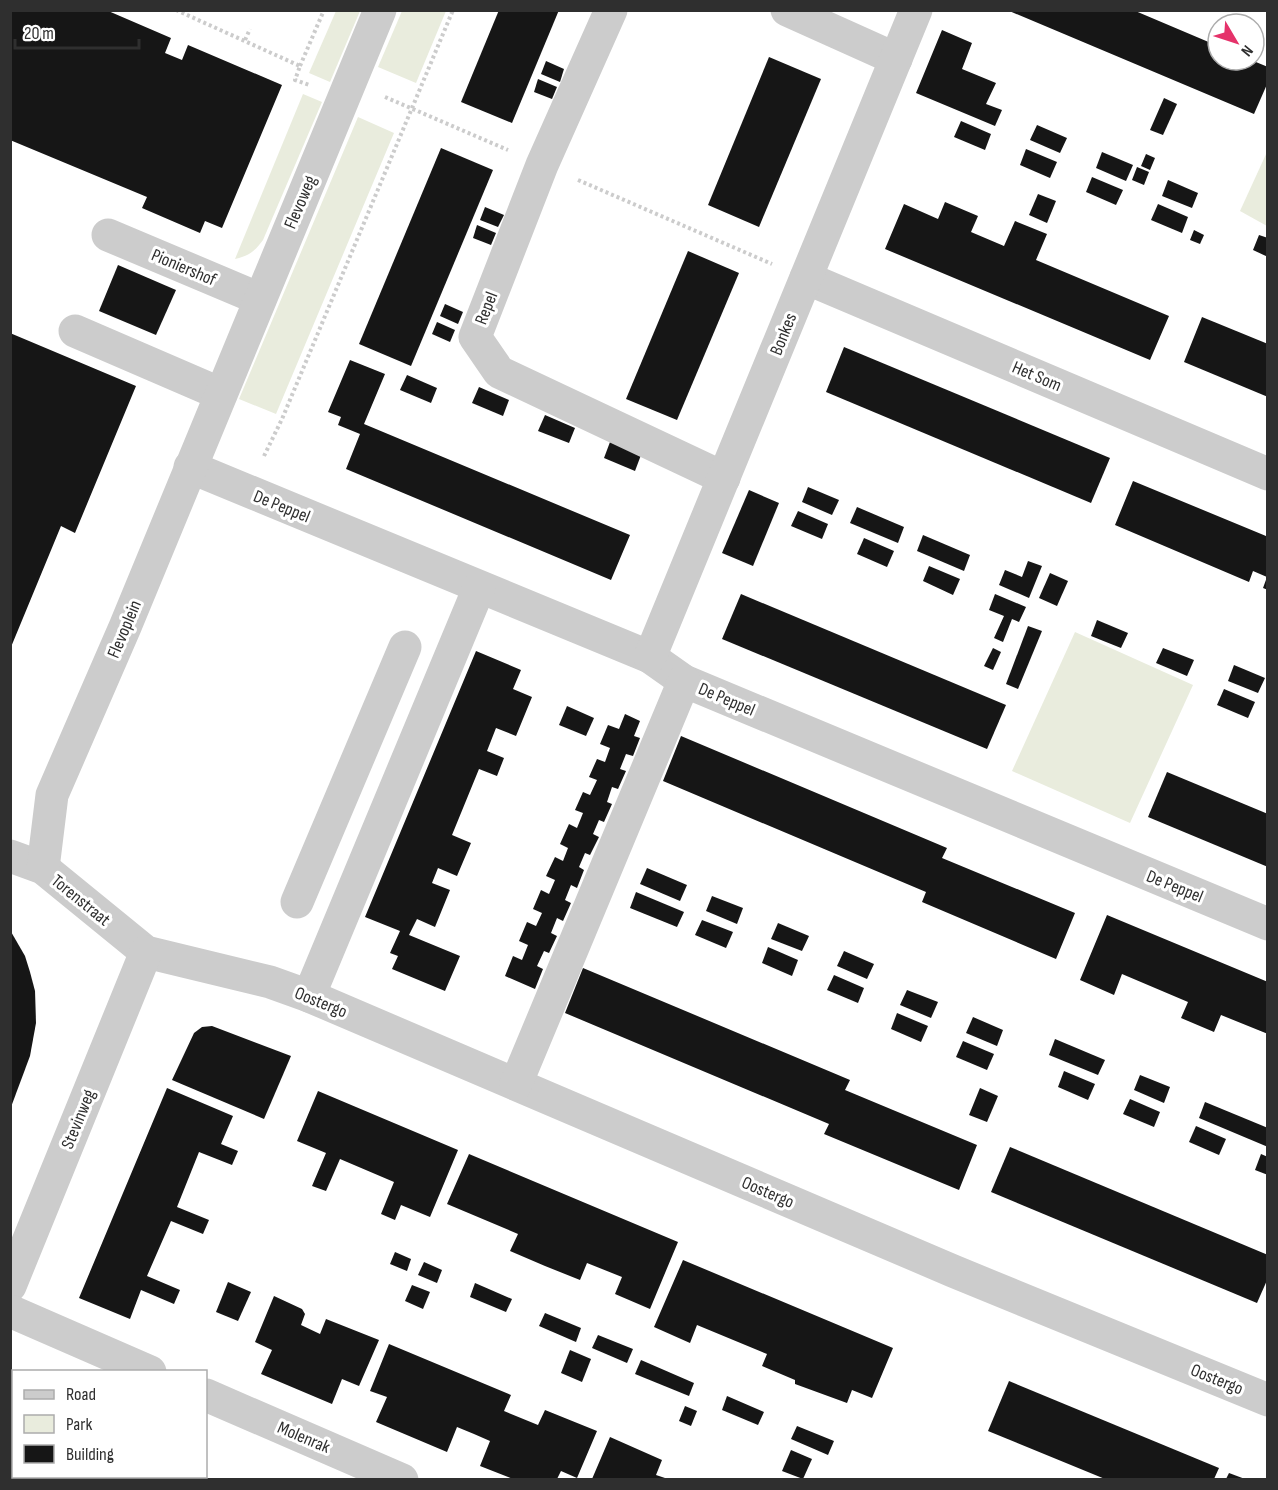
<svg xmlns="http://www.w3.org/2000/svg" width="1278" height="1490" font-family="'Sofia Sans Condensed',sans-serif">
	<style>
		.green { fill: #e9ecdd }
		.building { fill: #161616 }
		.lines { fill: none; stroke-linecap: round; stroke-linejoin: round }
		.path { stroke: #ccc; stroke-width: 4; stroke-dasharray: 3 3; stroke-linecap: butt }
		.minor { stroke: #ccc; stroke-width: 33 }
		.labels { text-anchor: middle; stroke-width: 6; stroke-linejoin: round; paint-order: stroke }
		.street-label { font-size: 18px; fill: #2f2f2f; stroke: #fff }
	</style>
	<rect width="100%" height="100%" fill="#fff"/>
	<g class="green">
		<polygon points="336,11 360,11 330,82 309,73"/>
		<polygon points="402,11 446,11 416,83 378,67"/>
		<path d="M 303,94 L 322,102 L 263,240 C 255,251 249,256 235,259 Z"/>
		<polygon points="358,117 394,133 276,414 239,399"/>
		<polygon points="1267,152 1267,226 1240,211"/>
		<polygon points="1075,632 1193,685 1130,823 1012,771"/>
	</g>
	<g class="building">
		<polygon points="10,10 106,10 171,38 165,53 182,60 188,45 282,85 222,228 205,221 200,233 142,208 147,197 10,140"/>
		<polygon points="499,10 559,10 512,123 461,102"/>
		<polygon points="1007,10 1133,10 1218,46 1218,60 1251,60 1268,67 1268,82 1254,114"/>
		<polygon points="942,30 972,43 962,69 996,83 986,104 1002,110 995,126 916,93"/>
		<polygon points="769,57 821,79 759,227 708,205"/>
		<polygon points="546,61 564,69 560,82 541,74"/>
		<polygon points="538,79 557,87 552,99 534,92"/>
		<polygon points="1164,98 1177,104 1163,135 1150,130"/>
		<polygon points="961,121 991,134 985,150 954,137"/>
		<polygon points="1037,125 1067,138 1060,153 1030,140"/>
		<polygon points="441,148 493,170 411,366 359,344"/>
		<polygon points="1026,149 1057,162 1050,178 1020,165"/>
		<polygon points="1102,152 1133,165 1126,181 1096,168"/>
		<polygon points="1146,154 1155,158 1150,170 1141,166"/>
		<polygon points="1137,167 1149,172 1144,185 1132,180"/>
		<polygon points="1092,177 1123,190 1116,205 1086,192"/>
		<polygon points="1168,180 1198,193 1192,208 1162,196"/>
		<polygon points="1038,194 1056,201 1047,223 1029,215"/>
		<polygon points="945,202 978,216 971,232 1004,246 1015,221 1047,234 1036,260 1169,316 1150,360 885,249 904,204 938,219"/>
		<polygon points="1158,204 1188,217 1182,233 1151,220"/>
		<polygon points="485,207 504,215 498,227 480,220"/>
		<polygon points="477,225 496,233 491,245 473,238"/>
		<polygon points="1194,230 1204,235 1200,244 1190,240"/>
		<polygon points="1259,235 1268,238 1268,257 1253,250"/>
		<polygon points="688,251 739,273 677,420 626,399"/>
		<polygon points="118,265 176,290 156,335 99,311"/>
		<polygon points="445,304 463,312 458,324 440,316"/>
		<polygon points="1202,317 1268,344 1268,397 1184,362"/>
		<polygon points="437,322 455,330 450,342 432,334"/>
		<polygon points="10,333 136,386 75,533 61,526 11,647"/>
		<polygon points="844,347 1110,458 1091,503 826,392"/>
		<polygon points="350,360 385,374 364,424 630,535 611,580 346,469 360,434 338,425 341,417 328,412"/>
		<polygon points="407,375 437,388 431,403 400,390"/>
		<polygon points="479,387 509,400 503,416 472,403"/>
		<polygon points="545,415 575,428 569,443 538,431"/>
		<polygon points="610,442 641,455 635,471 604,458"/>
		<polygon points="1133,481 1266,536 1268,532 1268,590 1263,588 1267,577 1253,571 1249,582 1115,525"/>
		<polygon points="808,487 839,500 832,515 802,502"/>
		<polygon points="749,490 779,503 753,566 722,553"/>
		<polygon points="857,507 904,527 898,543 850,523"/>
		<polygon points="798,511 828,524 822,539 791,526"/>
		<polygon points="923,535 970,555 964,571 917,551"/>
		<polygon points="864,538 894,551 887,567 857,554"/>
		<polygon points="1028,561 1042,566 1029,598 999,585 1005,570 1022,577"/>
		<polygon points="929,566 960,579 953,595 923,581"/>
		<polygon points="1050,573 1068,581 1057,606 1039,598"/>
		<polygon points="741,594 1006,705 987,749 722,639"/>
		<polygon points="995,594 1026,607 1019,622 1012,619 1003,642 994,638 1004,616 989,610"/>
		<polygon points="1097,620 1128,633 1121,648 1091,636"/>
		<polygon points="1028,626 1042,631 1018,689 1006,684"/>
		<polygon points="993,648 1001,652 993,670 984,666"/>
		<polygon points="1163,648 1194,660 1187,676 1156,663"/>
		<polygon points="476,651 521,670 513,689 532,697 516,736 496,728 487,751 504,758 497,776 479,769 452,835 471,843 457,876 438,868 432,883 450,890 435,927 417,919 409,935 460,956 445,991 392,969 398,956 390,953 400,931 365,917"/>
		<polygon points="1234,665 1265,678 1258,693 1228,681"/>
		<polygon points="1224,689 1255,702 1248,718 1217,705"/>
		<polygon points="567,706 594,718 586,736 559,725"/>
		<polygon points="625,714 640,721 634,736 640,738 633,756 626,754 620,769 626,771 618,789 612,787 607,802 612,804 604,822 599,820 593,834 599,837 590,855 585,853 579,867 584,870 577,888 571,885 565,900 571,903 563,921 557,918 551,933 557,936 549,953 544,951 537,966 543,969 535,989 505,976 513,956 522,960 528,945 519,941 527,922 536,926 542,913 533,909 541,890 549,894 555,880 546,876 555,857 563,861 568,848 560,844 569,824 577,828 583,813 575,810 583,792 590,795 597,780 589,777 597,759 605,762 610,748 600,744 608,725 619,729"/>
		<polygon points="681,736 947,848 942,858 1075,913 1056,959 922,902 926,892 663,781"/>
		<polygon points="1167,772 1268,814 1268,867 1148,817"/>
		<polygon points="647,868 687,885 680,901 640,884"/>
		<polygon points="636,892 684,912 677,927 630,908"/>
		<polygon points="712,896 743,908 737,924 706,911"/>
		<polygon points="1107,915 1268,982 1268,1034 1221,1015 1214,1032 1181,1018 1188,1002 1122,974 1114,995 1080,980"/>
		<polygon points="702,920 733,932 726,948 695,935"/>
		<polygon points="778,923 809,936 802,951 771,939"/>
		<polygon points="10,930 25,956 30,972 35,991 36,1023 30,1056 11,1107"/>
		<polygon points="768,947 798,960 792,976 762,963"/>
		<polygon points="844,951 874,964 867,979 837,966"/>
		<polygon points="583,968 850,1080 845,1090 977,1145 959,1190 824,1134 829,1124 565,1013"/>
		<polygon points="834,975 864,988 858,1003 827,990"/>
		<polygon points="907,990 938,1002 931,1018 900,1005"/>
		<polygon points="897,1013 928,1026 921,1042 891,1029"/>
		<polygon points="973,1017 1003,1030 997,1046 966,1033"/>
		<polygon points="212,1026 291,1056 264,1119 172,1080 194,1033 202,1027"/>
		<polygon points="1055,1039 1105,1060 1098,1075 1049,1055"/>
		<polygon points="963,1041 994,1054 987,1070 956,1057"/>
		<polygon points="1064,1071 1095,1084 1088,1100 1058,1087"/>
		<polygon points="1140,1075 1170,1087 1164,1103 1134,1090"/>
		<polygon points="167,1088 233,1116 221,1144 238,1151 232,1165 199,1152 177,1207 209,1220 203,1234 171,1221 147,1276 180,1290 174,1304 141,1290 130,1319 79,1298"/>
		<polygon points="980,1088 998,1096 987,1122 969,1115"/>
		<polygon points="318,1091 458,1150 430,1217 401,1205 395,1220 381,1214 394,1182 340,1159 326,1191 312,1186 326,1153 297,1141"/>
		<polygon points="1130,1099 1160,1112 1154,1127 1123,1114"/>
		<polygon points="1205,1102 1268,1128 1268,1147 1199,1118"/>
		<polygon points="1196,1126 1226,1139 1219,1155 1189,1142"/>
		<polygon points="1010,1147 1268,1255 1268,1278 1257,1303 991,1192"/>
		<polygon points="469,1154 678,1242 650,1309 615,1294 622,1277 587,1263 580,1280 545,1266 510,1251 518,1234 447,1204"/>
		<polygon points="1261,1154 1268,1157 1268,1175 1255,1170"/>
		<polygon points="395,1252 411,1259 407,1271 390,1264"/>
		<polygon points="683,1260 893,1348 872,1398 852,1390 847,1403 795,1384 795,1380 762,1366 767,1354 697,1325 690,1343 654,1327"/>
		<polygon points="424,1262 442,1270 437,1283 418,1275"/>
		<polygon points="228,1282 251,1292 238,1321 216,1312"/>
		<polygon points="475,1283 512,1299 506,1312 470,1297"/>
		<polygon points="412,1285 430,1292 423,1309 405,1301"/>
		<polygon points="274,1296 302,1309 305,1314 301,1325 320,1334 326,1319 379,1340 359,1386 342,1379 332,1404 261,1374 272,1350 255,1342"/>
		<polygon points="545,1313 581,1328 576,1342 539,1326"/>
		<polygon points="598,1335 633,1349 627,1363 592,1348"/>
		<polygon points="389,1344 511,1395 504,1411 538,1425 545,1410 597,1431 577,1478 561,1471 557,1479 513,1479 480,1466 490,1441 474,1434 457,1427 447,1452 376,1422 387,1397 370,1391"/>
		<polygon points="570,1350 591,1359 582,1382 561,1373"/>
		<polygon points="641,1360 694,1383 689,1396 635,1374"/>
		<polygon points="1009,1381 1219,1468 1214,1479 1105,1479 988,1431"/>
		<polygon points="727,1396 764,1412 758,1425 722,1410"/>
		<polygon points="685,1406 697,1411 691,1426 679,1421"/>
		<polygon points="797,1426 834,1441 828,1455 791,1439"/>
		<polygon points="610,1437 662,1460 656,1475 668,1479 592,1479"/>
		<polygon points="791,1450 812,1459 803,1479 782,1471"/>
		<polygon points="13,1456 14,1476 64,1476 62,1479 10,1479"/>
		<polygon points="1229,1473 1245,1479 1226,1479"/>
	</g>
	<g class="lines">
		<g class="path">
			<polyline points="176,10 300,66 295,80 309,85"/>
			<polyline points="245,40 250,29"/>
			<polyline points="300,66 324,10"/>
			<polyline points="385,97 508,150"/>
			<polyline points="578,180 772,264"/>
			<polyline points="264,456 282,419 453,10"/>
		</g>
		<g class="minor">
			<polyline points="611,10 542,165 475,337 499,372 724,478"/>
			<polyline points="787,10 896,59"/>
			<polyline points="108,235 260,299"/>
			<polyline points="806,278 1268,474"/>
			<polyline points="75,331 221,394"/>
			<polyline points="190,467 650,657 684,681 1268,924"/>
			<polyline points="650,657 916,10"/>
			<polyline points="10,856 43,868 146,952 270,982 309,996 953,1271 1268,1400"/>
			<polyline points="43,868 52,795 125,627 380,10"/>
			<polyline points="297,902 405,647"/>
			<polyline points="309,996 479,588"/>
			<polyline points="516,1084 684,681"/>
			<polyline points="10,1286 146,952"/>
			<polyline points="10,1311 150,1372"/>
			<polyline points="206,1395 402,1480"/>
		</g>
	</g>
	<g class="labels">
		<g class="street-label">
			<text transform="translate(300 202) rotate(-67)" y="6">Flevoweg</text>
			<text transform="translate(184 267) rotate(23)" y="6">Pioniershof</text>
			<text transform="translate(486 308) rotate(-69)" y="6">Repel</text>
			<text transform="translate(783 334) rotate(-68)" y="6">Bonkes</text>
			<text transform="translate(1037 376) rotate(23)" y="6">Het Som</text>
			<text transform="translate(282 506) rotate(22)" y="6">De Peppel</text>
			<text transform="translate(124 629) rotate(-67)" y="6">Flevoplein</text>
			<text transform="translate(727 699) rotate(23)" y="6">De Peppel</text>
			<text transform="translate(1175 886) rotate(22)" y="6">De Peppel</text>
			<text transform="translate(81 900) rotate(39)" y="6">Torenstraat</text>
			<text transform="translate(321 1002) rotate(22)" y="6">Oostergo</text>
			<text transform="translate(78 1119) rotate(-68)" y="6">Stevinweg</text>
			<text transform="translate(768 1192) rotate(23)" y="6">Oostergo</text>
			<text transform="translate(1217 1379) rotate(22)" y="6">Oostergo</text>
			<text transform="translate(304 1437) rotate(23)" y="6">Molenrak</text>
		</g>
	</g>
	<rect width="1278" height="1490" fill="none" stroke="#2f2f2f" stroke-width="24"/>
	<rect x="12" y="1370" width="195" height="108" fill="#ffffff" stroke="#acacac" stroke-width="1.5"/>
	<rect x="24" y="1390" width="30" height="9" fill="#cccccc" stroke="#acacac" stroke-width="1.5"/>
	<text x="66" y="1400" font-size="18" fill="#2f2f2f">Road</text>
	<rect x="24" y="1415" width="30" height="18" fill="#e9ecdd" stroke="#acacac" stroke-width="1.5"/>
	<text x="66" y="1430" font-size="18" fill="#2f2f2f">Park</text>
	<rect x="24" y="1445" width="30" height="18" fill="#161616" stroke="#acacac" stroke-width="1.5"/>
	<text x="66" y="1460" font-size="18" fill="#2f2f2f">Building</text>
	<g transform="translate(1236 42) rotate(129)"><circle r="28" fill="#ffffff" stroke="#acacac" stroke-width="1.5"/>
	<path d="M0-4.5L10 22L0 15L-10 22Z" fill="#e5326a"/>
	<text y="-9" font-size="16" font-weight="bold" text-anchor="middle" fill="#2f2f2f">N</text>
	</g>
	<path d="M15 39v9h124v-9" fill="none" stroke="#2f2f2f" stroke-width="3"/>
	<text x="24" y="39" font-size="18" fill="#2f2f2f" stroke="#ffffff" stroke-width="4.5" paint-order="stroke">20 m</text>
</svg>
